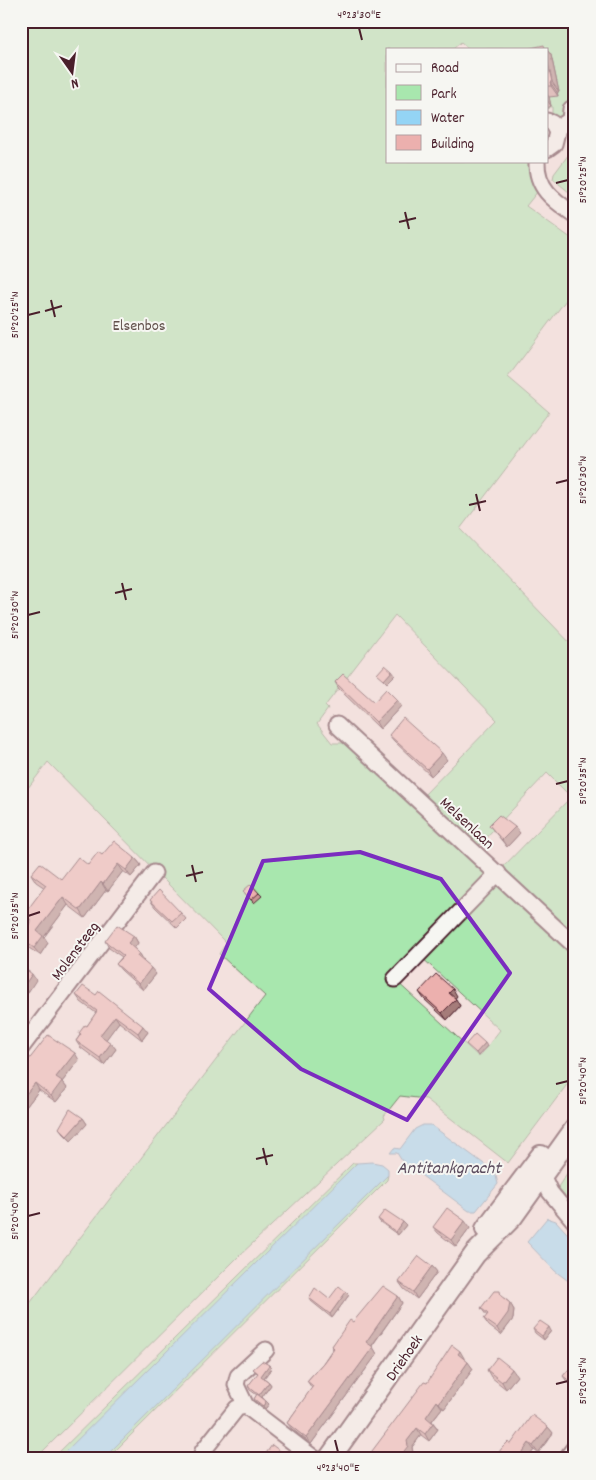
<svg xmlns="http://www.w3.org/2000/svg" width="596" height="1480" font-family="Dekko,sans-serif">
	<style>
		.green { fill: #a8e7ae; stroke: #79836c; fill-rule: evenodd }
		.water { fill: #94d4f5; stroke: #768ca4 }
		.lines { fill: none; stroke-linecap: round; stroke-linejoin: round }
		.minor-casing { stroke: #4a1f2b; stroke-width: 19 }
		.major-casing { stroke: #4a1f2b; stroke-width: 24 }
		.minor { stroke: #f6f6f2; stroke-width: 15 }
		.major { stroke: #f6f6f2; stroke-width: 20 }
		.wall { fill: #cb9796; stroke: #4a1f2b }
		.shaded-wall { fill: #a57b7a; stroke: #4a1f2b }
		.building { fill: #ecb0ae; stroke: #4a1f2b }
		.marked { fill: none; stroke: #7b2cbf; stroke-width: 4; stroke-linejoin: round }
		.ticks { fill: none; stroke: #4a1f2b; stroke-width: 2 }
		.labels { text-anchor: middle; stroke-width: 4; stroke-linejoin: round; paint-order: stroke }
		.park-label { font-size: 16px; fill: #62514c; stroke: #f6f6f2 }
		.street-label { font-size: 16px; fill: #4a1f2b; stroke: #f6f6f2 }
		.water-label { font-size: 18px; font-style: italic; fill: #5c4c5e; stroke: #f6f6f2 }
		.neatline { fill: none; stroke: #4a1f2b; stroke-width: 2 }
		.ticks-label { font-size: 12px; text-anchor: middle; fill: #4a1f2b }
	</style>
	<rect width="100%" height="100%" fill="#f3e1de"/>
	<filter id="ink" filterUnits="userSpaceOnUse"><feTurbulence type="fractalNoise" baseFrequency=".02" numOctaves="2"/><feDisplacementMap in="SourceGraphic" scale="10" xChannelSelector="R" yChannelSelector="G"/><feConvolveMatrix kernelMatrix="1 2 1 2 8 2 1 2 1" color-interpolation-filters="sRGB"/></filter>
	<g filter="url(#ink)">
		<g class="green">
			<path d="M 21,21 L 575,21 L 575,108 L 560,122 L 552,117 L 552,106 L 547,109 L 547,49 L 469,49 L 461,42 L 453,49 L 387,49 L 387,161 L 530,161 L 538,191 L 526,206 L 575,241 L 575,288 L 508,377 L 549,412 L 460,529 L 575,648 L 575,940 L 500,870 L 571,797 L 547,773 L 476,848 L 422,797 L 497,720 L 395,615 L 325,706 L 328,709 L 317,724 L 332,743 L 349,743 L 575,952 L 575,1074 L 508,1163 L 426,1099 L 400,1096 L 384,1116 L 385,1119 L 239,1256 L 35,1459 L 21,1459 L 21,1315 L 265,996 L 219,954 L 226,943 L 48,762 L 21,797 ZM 419,955 L 500,1030 L 479,1057 L 395,980 Z"/>
			<polygon points="575,146 575,197 553,179 554,174"/>
			<polygon points="575,1161 575,1208 558,1187"/>
			<polygon points="353,1163 357,1163 357,1168 62,1459 52,1459"/>
			<polygon points="388,1175 387,1180 107,1459 97,1459 382,1176"/>
		</g>
		<g class="water">
			<polygon points="423,1125 431,1125 495,1172 498,1184 476,1211 469,1211 402,1161 397,1153 390,1153 394,1148 400,1149 415,1129"/>
			<polygon points="372,1162 382,1164 388,1169 388,1175 103,1459 58,1459 357,1163"/>
			<polygon points="547,1218 556,1221 575,1242 575,1286 555,1271 527,1242"/>
		</g>
		<g class="lines">
			<defs>
				<g id="minor">
					<polyline points="547,121 552,123 557,132 554,144 547,149"/>
					<polyline points="556,129 570,120 571,109"/>
					<path d="M 537,161 C 536,189 555,201 575,215"/>
					<polyline points="337,725 575,946"/>
					<polyline points="395,979 498,873"/>
					<polyline points="21,1048 154,873"/>
					<polyline points="534,1171 543,1177 550,1192 575,1222"/>
					<polyline points="266,1350 238,1376 236,1385 246,1406 315,1459"/>
					<polyline points="200,1459 203,1451 237,1408 246,1406"/>
					<polyline points="566,1459 575,1447"/>
				</g>
				<g id="major">
					<polyline points="486,1229 541,1156"/>
					<polyline points="329,1459 475,1254 512,1217 575,1129"/>
				</g>
			</defs>
			<use href="#minor" class="minor-casing"/>
			<use href="#major" class="major-casing"/>
			<use href="#minor" class="minor"/>
			<use href="#major" class="major"/>
		</g>
		<g class="wall">
			<polygon points="547,50 551,55 559,92 557,92 558,96 549,97 551,106 547,108"/>
			<polygon points="335,682 374,702 397,700 401,706 380,729 339,689"/>
			<polygon points="389,735 447,760 431,776 394,741"/>
			<polygon points="489,825 520,833 507,847"/>
			<polygon points="102,855 135,858 141,865 131,877 123,871 108,891 106,890 85,918 68,905 44,937 48,943 40,955 24,945 21,941 21,934 30,923 25,915 45,888 36,882 31,874 61,879 88,865"/>
			<polygon points="243,891 259,893 262,896 254,903"/>
			<polygon points="150,900 181,913 186,919 177,928 155,907"/>
			<polygon points="134,936 138,943 134,948 139,953 144,960 143,961 156,974 143,990 121,970 116,964 122,957 109,948 105,941"/>
			<polygon points="419,992 457,996 455,998 460,1006 447,1020 424,999"/>
			<polygon points="76,995 148,1032 142,1040 119,1022 106,1039 116,1049 104,1065 80,1047 76,1041 80,1035 79,1033 87,1026 96,1013 81,1002"/>
			<polygon points="79,1060 62,1082 67,1088 56,1102 39,1090 26,1107 21,1104 21,1070"/>
			<polygon points="83,1118 87,1124 71,1141 63,1133 59,1128"/>
			<polygon points="378,1219 403,1222 406,1225 398,1235 380,1222"/>
			<polygon points="433,1227 470,1228 456,1247 438,1233"/>
			<polygon points="432,1266 437,1272 417,1299 404,1289 399,1282"/>
			<polygon points="346,1292 349,1295 332,1318 311,1301 309,1298 329,1299"/>
			<polygon points="398,1296 402,1303 372,1346 377,1354 311,1444 292,1429 287,1423 312,1388 307,1381 323,1363 333,1348 332,1346 353,1322"/>
			<polygon points="504,1298 510,1303 514,1310 513,1319 501,1335 489,1326 484,1319 487,1316 481,1308"/>
			<polygon points="533,1329 551,1331 544,1340 535,1333"/>
			<polygon points="464,1358 464,1359 473,1369 444,1409 442,1408 432,1421 438,1429 429,1441 421,1435 412,1447 413,1453 408,1459 427,1383"/>
			<polygon points="575,1362 575,1388 568,1383 563,1376"/>
			<polygon points="269,1365 271,1369 264,1378 269,1382 271,1385 262,1397 269,1404 265,1409 256,1402 254,1399 257,1395 250,1390 248,1386 258,1374 253,1369"/>
			<polygon points="487,1370 517,1376 506,1389 491,1377"/>
			<polygon points="548,1427 553,1433 538,1453 534,1450 527,1459 494,1459 511,1444"/>
		</g>
		<g class="shaded-wall">
			<polygon points="547,50 551,55 559,92 552,82 547,59"/>
			<polygon points="550,82 557,92 558,96 551,86"/>
			<polygon points="547,94 549,97 551,106 547,100"/>
			<polygon points="392,671 395,675 387,683 384,680"/>
			<polygon points="397,700 401,706 380,729 376,722"/>
			<polygon points="442,753 447,760 431,776 427,769"/>
			<polygon points="515,827 520,833 507,847 502,840"/>
			<polygon points="135,858 141,865 131,877 126,870"/>
			<polygon points="118,864 123,871 108,891 103,884"/>
			<polygon points="101,882 106,890 85,918 80,910"/>
			<polygon points="63,897 68,905 44,937 48,943 40,955 34,948 37,931"/>
			<polygon points="134,936 138,943 133,950 128,943"/>
			<polygon points="139,953 144,960 141,962 137,956"/>
			<polygon points="151,968 156,974 143,990 139,984"/>
			<polygon points="32,974 36,980 25,997 21,991 21,990"/>
			<polygon points="453,989 457,996 454,1000 449,993"/>
			<polygon points="456,999 460,1006 447,1020 442,1013"/>
			<polygon points="115,1016 119,1022 105,1041 100,1035"/>
			<polygon points="143,1026 148,1032 142,1040 138,1033"/>
			<polygon points="111,1043 116,1049 104,1065 100,1058"/>
			<polygon points="485,1043 487,1046 478,1056 476,1053"/>
			<polygon points="75,1053 79,1060 62,1082 67,1088 56,1102 51,1096 56,1077"/>
			<polygon points="35,1083 39,1090 26,1107 21,1100"/>
			<polygon points="83,1118 87,1124 71,1141 67,1136"/>
			<polygon points="465,1221 470,1228 456,1247 451,1240"/>
			<polygon points="403,1222 406,1225 398,1235 396,1232"/>
			<polygon points="432,1266 437,1272 417,1299 413,1292"/>
			<polygon points="346,1292 349,1295 332,1318 330,1314"/>
			<polygon points="398,1296 402,1303 370,1348 366,1342"/>
			<polygon points="510,1303 514,1310 513,1319 501,1335 497,1328"/>
			<polygon points="549,1327 551,1331 544,1340 542,1336"/>
			<polygon points="373,1347 377,1354 311,1444 306,1438"/>
			<polygon points="460,1351 464,1358 462,1361 458,1354"/>
			<polygon points="468,1362 473,1369 444,1409 439,1403"/>
			<polygon points="269,1365 271,1369 263,1379 261,1376"/>
			<polygon points="512,1369 517,1376 506,1389 502,1382"/>
			<polygon points="269,1382 271,1385 261,1398 259,1395"/>
			<polygon points="266,1401 269,1404 265,1409 263,1406"/>
			<polygon points="437,1401 442,1408 430,1423 426,1417"/>
			<polygon points="433,1423 438,1429 429,1441 425,1434"/>
			<polygon points="548,1427 553,1433 538,1453 533,1446"/>
			<polygon points="417,1428 421,1435 412,1447 413,1453 408,1459 398,1459 407,1441"/>
			<polygon points="529,1443 534,1450 527,1459 518,1459"/>
		</g>
		<g class="building">
			<polygon points="544,45 545,49 527,49"/>
			<polygon points="547,59 552,82 550,82 551,86 547,86"/>
			<polygon points="385,665 392,671 384,680 377,674"/>
			<polygon points="343,674 374,702 386,689 397,700 376,722 335,682"/>
			<polygon points="575,675 575,689 574,690 567,682"/>
			<polygon points="403,718 442,753 427,769 389,735"/>
			<polygon points="499,815 515,827 502,840 489,825"/>
			<polygon points="114,841 135,858 126,870 118,864 103,884 101,882 80,910 63,897 37,931 43,936 34,948 21,939 21,934 32,921 25,915 28,909 46,885 31,874 40,863 61,879 78,857 88,865 98,852 102,855"/>
			<polygon points="251,884 259,893 251,900 243,891"/>
			<polygon points="159,890 181,913 172,921 150,900"/>
			<polygon points="117,925 134,936 128,943 139,953 137,956 151,968 139,984 116,964 124,956 105,941"/>
			<polygon points="21,966 32,974 21,990"/>
			<polygon points="436,974 453,989 449,993 456,999 442,1013 419,992"/>
			<polygon points="83,986 96,995 99,991 143,1026 138,1033 115,1016 100,1035 111,1043 100,1058 76,1041 81,1034 79,1033 85,1025 87,1026 97,1011 76,995"/>
			<polygon points="475,1034 485,1043 476,1053 466,1044"/>
			<polygon points="48,1035 75,1053 56,1077 62,1081 51,1096 35,1083 21,1100 21,1070"/>
			<polygon points="70,1109 83,1118 67,1136 59,1128"/>
			<polygon points="447,1208 465,1221 451,1240 433,1227"/>
			<polygon points="385,1210 403,1222 396,1232 378,1219"/>
			<polygon points="419,1256 432,1266 413,1292 399,1282"/>
			<polygon points="339,1286 346,1292 330,1314 309,1298 315,1288 329,1299"/>
			<polygon points="383,1286 398,1296 366,1342 373,1347 306,1438 287,1423 313,1386 307,1381 323,1363 334,1348 332,1346 350,1320 353,1322"/>
			<polygon points="494,1291 500,1291 501,1296 510,1303 508,1313 497,1328 484,1319 488,1314 481,1308"/>
			<polygon points="540,1321 549,1327 542,1336 533,1329"/>
			<polygon points="452,1345 460,1351 458,1354 468,1362 439,1403 437,1401 426,1417 433,1423 425,1434 417,1428 407,1441 408,1446 398,1459 366,1459 424,1382 427,1383"/>
			<polygon points="497,1357 512,1369 502,1382 487,1370"/>
			<polygon points="262,1361 269,1365 261,1376 269,1382 259,1395 248,1386 258,1373 253,1369"/>
			<polygon points="575,1362 575,1385 563,1376"/>
			<polygon points="257,1394 266,1401 263,1406 254,1399"/>
			<polygon points="532,1415 548,1427 533,1446 529,1443 518,1459 494,1459 502,1448 508,1442 511,1444"/>
			<polygon points="272,1445 291,1459 262,1459"/>
		</g>
	</g>
	<path d="M0 0H596V1480H0ZM 360,852 L 441,879 L 510,973 L 407,1120 L 301,1069 L 209,989 L 263,861 Z" fill="#f3e1de" fill-opacity=".55" fill-rule="evenodd"/>
	<path class="marked" d="M 360,852 L 441,879 L 510,973 L 407,1120 L 301,1069 L 209,989 L 263,861 Z"/>
	<path class="ticks" d="M 359,28 L 362,40M 556,183 L 568,180M 405,212 L 409,229M 399,222 L 416,218M 51,300 L 55,317M 45,311 L 62,306M 28,315 L 40,312M 556,483 L 568,480M 476,494 L 480,511M 469,505 L 486,501M 122,583 L 126,600M 115,593 L 132,589M 28,615 L 40,612M 556,784 L 568,781M 192,865 L 196,882M 186,876 L 203,872M 28,916 L 40,912M 556,1084 L 568,1081M 263,1148 L 267,1165M 256,1159 L 273,1155M 28,1216 L 40,1213M 556,1384 L 568,1381M 335,1440 L 338,1452"/>
	<g class="labels">
		<g class="park-label">
			<text x="139" y="330">Elsenbos</text>
		</g>
		<g class="street-label">
			<text transform="translate(468 822) rotate(43)" y="6">Melsenlaan</text>
			<text transform="translate(74 950) rotate(-53)" y="6">Molensteeg</text>
			<text transform="translate(403 1357) rotate(-55)" y="6">Driehoek</text>
		</g>
		<g class="water-label">
			<text x="449" y="1173">Antitankgracht</text>
		</g>
	</g>
	<rect width="596" height="1480" fill="none" stroke="#f6f6f2" stroke-width="55"/>
	<rect x="386" y="48" width="162" height="115" fill="#f6f6f2" stroke="#b1a0a2"/>
	<rect x="396" y="64" width="25" height="8" fill="#f6f6f2" stroke="#b1a0a2"/>
	<text x="431" y="72" font-size="15" fill="#4a1f2b">Road</text>
	<rect x="396" y="85" width="25" height="15" fill="#a8e7ae" stroke="#b1a0a2"/>
	<text x="431" y="98" font-size="15" fill="#4a1f2b">Park</text>
	<rect x="396" y="110" width="25" height="15" fill="#94d4f5" stroke="#b1a0a2"/>
	<text x="431" y="122" font-size="15" fill="#4a1f2b">Water</text>
	<rect x="396" y="135" width="25" height="15" fill="#ecb0ae" stroke="#b1a0a2"/>
	<text x="431" y="148" font-size="15" fill="#4a1f2b">Building</text>
	<g transform="translate(72 72) rotate(166)" stroke="#f6f6f2" stroke-width="4" paint-order="stroke">
	<path d="M0-4L9 19L0 12L-9 19Z" fill="#4a1f2b"/>
	<text y="-8" font-size="14" font-weight="bold" text-anchor="middle" fill="#4a1f2b">N</text>
	</g>
	<rect x="28" y="28" width="540" height="1424" class="neatline"/>
	<g class="ticks-label">
		<text x="359" y="18">4°23'30"E</text>
		<text transform="translate(582 180) rotate(-90)" y="4">51°20'25"N</text>
		<text transform="translate(14 315) rotate(-90)" y="4">51°20'25"N</text>
		<text transform="translate(582 480) rotate(-90)" y="4">51°20'30"N</text>
		<text transform="translate(14 615) rotate(-90)" y="4">51°20'30"N</text>
		<text transform="translate(582 781) rotate(-90)" y="4">51°20'35"N</text>
		<text transform="translate(14 916) rotate(-90)" y="4">51°20'35"N</text>
		<text transform="translate(582 1081) rotate(-90)" y="4">51°20'40"N</text>
		<text transform="translate(14 1216) rotate(-90)" y="4">51°20'40"N</text>
		<text transform="translate(582 1381) rotate(-90)" y="4">51°20'45"N</text>
		<text x="338" y="1471">4°23'40"E</text>
	</g>
</svg>
